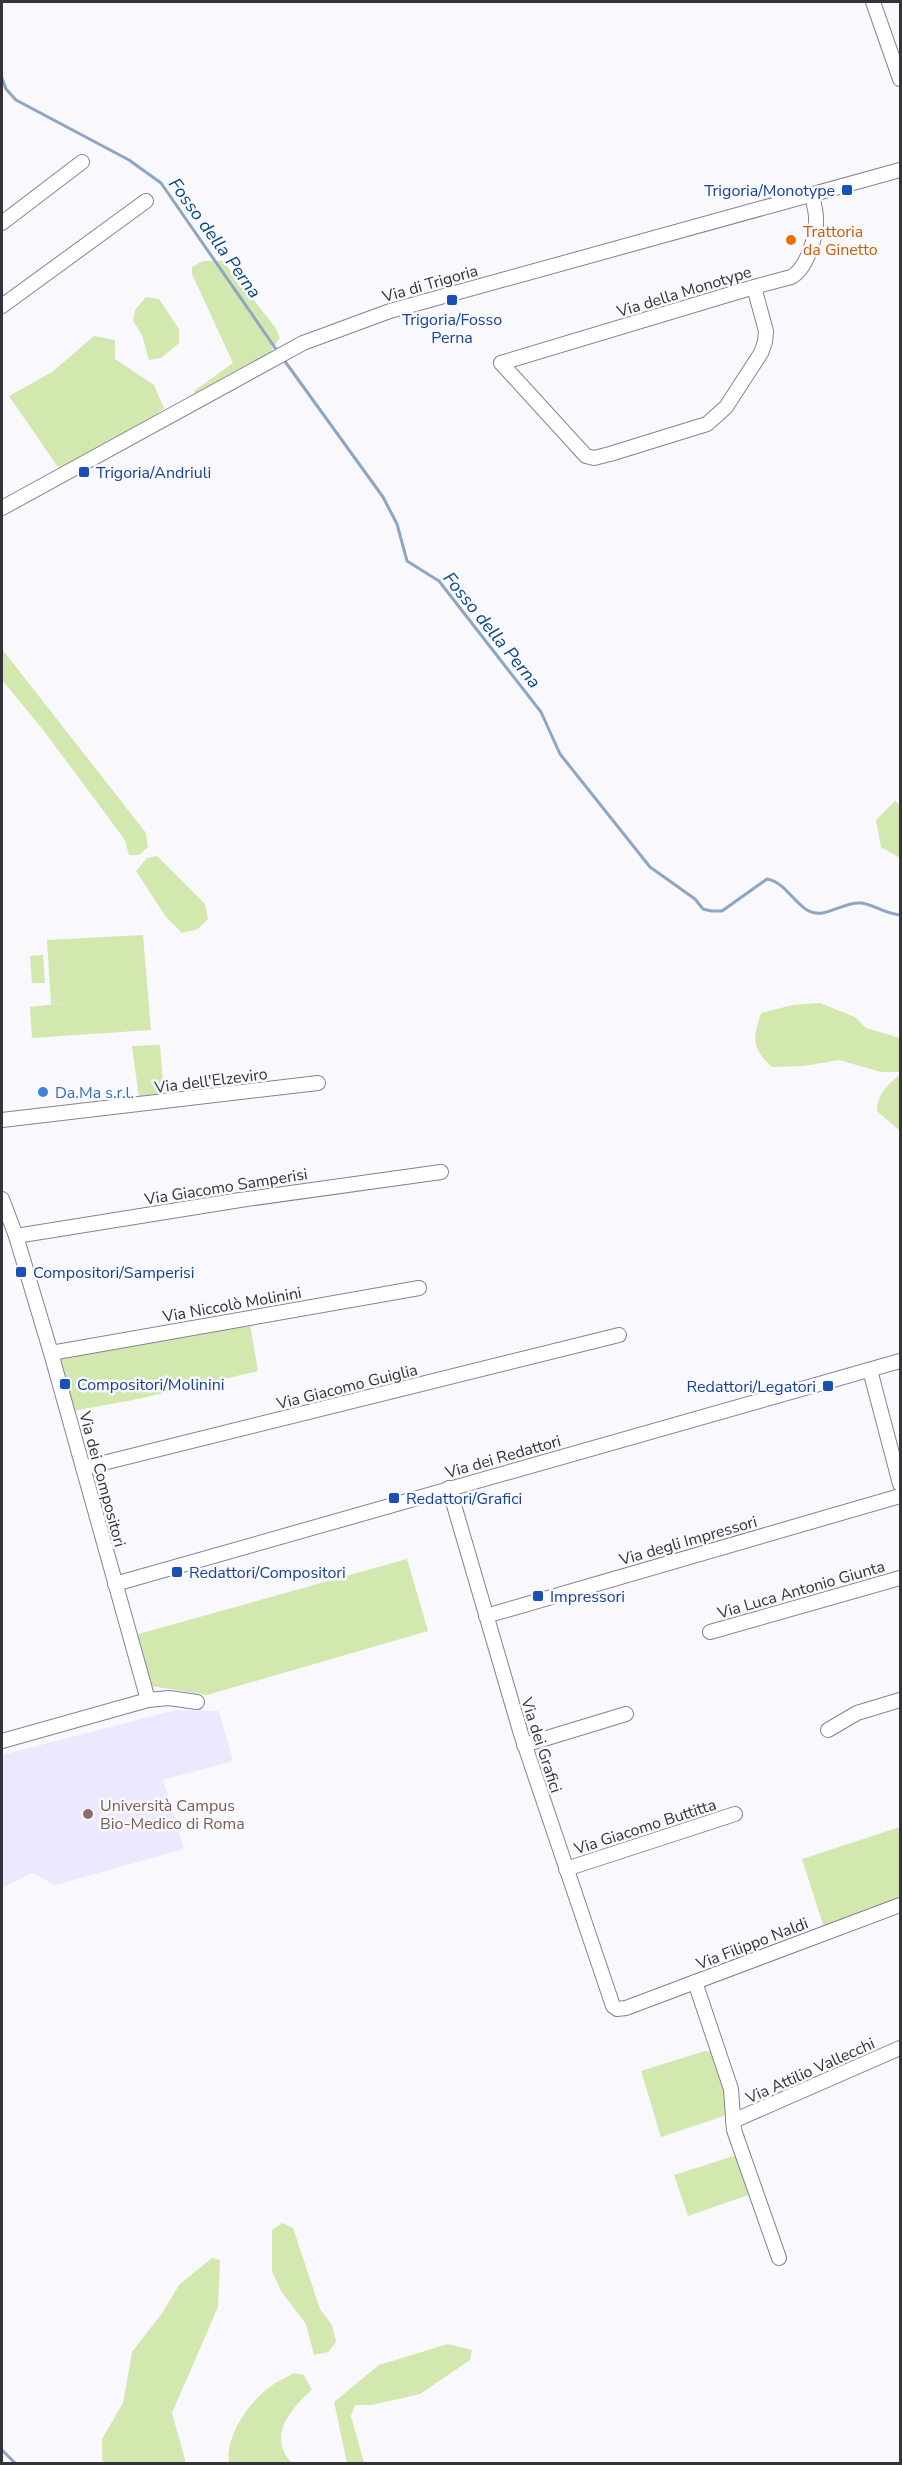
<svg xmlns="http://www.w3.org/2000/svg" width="902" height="2465" font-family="'Nunito Sans',sans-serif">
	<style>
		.built { fill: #ece8ff }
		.green { fill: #d2e8ae }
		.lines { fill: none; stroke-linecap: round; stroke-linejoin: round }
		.stream { stroke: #8ea6c3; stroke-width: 3 }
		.minor-casing { stroke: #868295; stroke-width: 16 }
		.minor { stroke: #fff; stroke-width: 14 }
		.transit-dot { fill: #1a4fb4; stroke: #f9f8fc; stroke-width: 2 }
		.food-dot { fill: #e8710a; stroke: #f9f8fc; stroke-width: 2 }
		.shop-dot { fill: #3f7fe0; stroke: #f9f8fc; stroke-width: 2 }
		.education-dot { fill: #8d6e63; stroke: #f9f8fc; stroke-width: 2 }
		.labels { text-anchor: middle; stroke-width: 5; stroke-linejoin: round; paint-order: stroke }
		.transit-label { font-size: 16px; fill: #164399; stroke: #f9f8fc; text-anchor: start }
		.food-label { font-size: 16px; fill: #c56008; stroke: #f9f8fc; text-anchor: start }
		.street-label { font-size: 16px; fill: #34323a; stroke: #f9f8fc }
		.shop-label { font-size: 16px; fill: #366cbe; stroke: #f9f8fc; text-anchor: start }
		.education-label { font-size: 16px; fill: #785e54; stroke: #f9f8fc; text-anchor: start }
		.water-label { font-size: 18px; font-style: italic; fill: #064982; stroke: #f9f8fc }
	</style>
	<rect width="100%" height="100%" fill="#f9f8fc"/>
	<polygon class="built" points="176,1710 219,1711 233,1761 163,1780 184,1849 55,1885 32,1873 2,1888 2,1755"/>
	<g class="green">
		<polygon points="203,261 223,261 275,327 280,338 269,354 195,395 194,391 233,363 192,274 192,267"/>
		<polygon points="146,297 159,299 179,329 179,343 161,358 149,360 142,335 133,321 135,310"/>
		<path d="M 94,336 L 115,340 L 115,359 L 154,385 L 164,408 C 138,430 91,460 58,467 L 9,396 L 52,372 Z"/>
		<polygon points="2,649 146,833 148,847 139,855 129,855 125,840 44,731 2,680"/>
		<polygon points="895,801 900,805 900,858 881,847 876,820"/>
		<polygon points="157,856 205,904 208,919 198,929 182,933 166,917 136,871 147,858"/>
		<polygon points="143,935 151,1030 32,1038 30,1007 64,1003 51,1004 47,940"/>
		<polygon points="43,955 45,983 32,983 30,956"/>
		<path d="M 820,1003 L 855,1017 L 866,1028 L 900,1038 L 900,1072 L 881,1072 L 839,1060 L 804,1066 L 772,1067 C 751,1048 753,1038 761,1013 L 793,1005 Z"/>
		<polygon points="160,1045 164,1094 139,1098 132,1046"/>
		<path d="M 900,1074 L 900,1129 L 899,1130 L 877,1111 C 878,1092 887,1087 900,1074 Z"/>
		<polygon points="250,1324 258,1371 138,1399 73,1411 58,1362 64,1355"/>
		<polygon points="407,1559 428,1631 207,1695 151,1686 135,1635"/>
		<polygon points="900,1827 900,1899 824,1928 802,1859"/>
		<polygon points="705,2051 713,2052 729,2110 724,2116 661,2137 641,2071"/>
		<polygon points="737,2155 751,2194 688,2216 674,2175"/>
		<polygon points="282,2223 293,2228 320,2309 332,2325 336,2342 328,2352 314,2355 306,2324 281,2291 272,2271 272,2230"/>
		<polygon points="212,2258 220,2260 218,2307 172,2413 186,2463 105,2463 102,2460 102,2439 123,2403 132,2352 163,2312 179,2285"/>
		<polygon points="448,2344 472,2350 470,2360 420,2394 372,2405 355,2405 351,2416 364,2463 347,2463 334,2402 379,2365"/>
		<path d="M 294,2373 L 304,2375 L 312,2390 C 290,2409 267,2437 292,2463 L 229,2463 C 225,2438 247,2405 266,2390 C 274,2383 285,2378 294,2373 Z"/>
	</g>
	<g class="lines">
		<g class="stream">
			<polyline points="2,78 6,89 16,100 129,160 161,183 278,352"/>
			<path d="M 284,360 L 383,497 L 397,524 L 407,561 L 439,581 L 541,712 L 560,754 L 650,867 L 695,899 L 703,909 L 711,911 L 722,911 L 767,879 C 784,882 792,900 807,910 C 825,921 842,901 861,903 C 873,904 885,914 900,915"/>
			<polyline points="2,2450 16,2464"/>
		</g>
		<defs>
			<g id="minor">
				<polyline points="873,2 900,79"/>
				<polyline points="2,223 82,162"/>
				<path d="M 754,287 L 766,331 L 765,342 L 761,353 L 726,407 L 707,424 L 610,454 L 594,458 L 586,456 L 501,363 L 754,287 L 791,277 C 807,269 817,235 816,218 C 816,210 813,202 812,194"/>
				<polyline points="2,306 146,201"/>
				<polyline points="2,508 303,343 390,311 900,170"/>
				<polyline points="2,1120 318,1083"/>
				<polyline points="2,1199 16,1236 51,1353 148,1700"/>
				<polyline points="16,1236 240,1200 441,1172"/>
				<polyline points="51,1353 419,1288"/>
				<polyline points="870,1370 900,1484"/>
				<polyline points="83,1468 619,1335"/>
				<polyline points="449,1488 521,1734 613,2006 617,2009 626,2008 900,1905"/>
				<polyline points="115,1584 900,1361"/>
				<polyline points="486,1616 900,1496"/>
				<polyline points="710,1632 900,1578"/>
				<polyline points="828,1730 857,1713 900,1700"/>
				<polyline points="2,1741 148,1700 169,1698 197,1702"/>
				<polyline points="524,1745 626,1714"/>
				<polyline points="566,1869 735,1814"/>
				<polyline points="695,1982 731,2089 734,2130 779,2258"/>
				<polyline points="733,2121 900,2048"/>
			</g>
		</defs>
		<use href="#minor" class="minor-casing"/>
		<use href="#minor" class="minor"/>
	</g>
	<g class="transit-dot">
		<rect x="841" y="184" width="12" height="12" rx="3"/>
		<rect x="446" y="294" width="12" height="12" rx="3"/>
		<rect x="78" y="466" width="12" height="12" rx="3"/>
		<rect x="15" y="1266" width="12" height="12" rx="3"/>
		<rect x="59" y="1378" width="12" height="12" rx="3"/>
		<rect x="822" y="1380" width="12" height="12" rx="3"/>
		<rect x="388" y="1492" width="12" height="12" rx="3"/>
		<rect x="171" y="1566" width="12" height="12" rx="3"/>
		<rect x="532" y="1590" width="12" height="12" rx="3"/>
	</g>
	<circle class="food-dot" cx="791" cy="240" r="6"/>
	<circle class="shop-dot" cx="43" cy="1092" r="6"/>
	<circle class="education-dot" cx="88" cy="1814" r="6"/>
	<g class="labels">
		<g class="transit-label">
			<text x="835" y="196" text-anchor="end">Trigoria/Monotype</text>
			<text x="452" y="325" text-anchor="middle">Trigoria/Fosso<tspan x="452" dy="18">Perna</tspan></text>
			<text x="96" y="478">Trigoria/Andriuli</text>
			<text x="33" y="1278">Compositori/Samperisi</text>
			<text x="77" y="1390">Compositori/Molinini</text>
			<text x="816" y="1392" text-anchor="end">Redattori/Legatori</text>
			<text x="406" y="1504">Redattori/Grafici</text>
			<text x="189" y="1578">Redattori/Compositori</text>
			<text x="550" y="1602">Impressori</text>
		</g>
		<g class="food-label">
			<text x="803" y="237">Trattoria<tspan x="803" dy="18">da Ginetto</tspan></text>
		</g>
		<g class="street-label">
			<text transform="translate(430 283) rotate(-16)" y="6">Via di Trigoria</text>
			<text transform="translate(684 291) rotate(-17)" y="6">Via della Monotype</text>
			<text transform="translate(211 1080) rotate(-7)" y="6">Via dell'Elzeviro</text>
			<text transform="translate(226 1186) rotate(-9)" y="6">Via Giacomo Samperisi</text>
			<text transform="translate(232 1304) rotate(-10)" y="6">Via Niccolò Molinini</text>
			<text transform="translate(347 1386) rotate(-14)" y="6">Via Giacomo Guiglia</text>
			<text transform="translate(503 1456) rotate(-16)" y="6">Via dei Redattori</text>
			<text transform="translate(103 1479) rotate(75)" y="6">Via dei Compositori</text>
			<text transform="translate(688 1540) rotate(-16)" y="6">Via degli Impressori</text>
			<text transform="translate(801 1589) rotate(-16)" y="6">Via Luca Antonio Giunta</text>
			<text transform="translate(542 1745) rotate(72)" y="6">Via dei Grafici</text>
			<text transform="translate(645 1826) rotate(-18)" y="6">Via Giacomo Buttitta</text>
			<text transform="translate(752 1943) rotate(-21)" y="6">Via Filippo Naldi</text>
			<text transform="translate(810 2070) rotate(-24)" y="6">Via Attilio Vallecchi</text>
		</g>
		<g class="shop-label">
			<text x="55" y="1098">Da.Ma s.r.l.</text>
		</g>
		<g class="education-label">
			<text x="100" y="1811">Università Campus<tspan x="100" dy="18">Bio-Medico di Roma</tspan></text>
		</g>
		<g class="water-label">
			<text transform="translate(215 238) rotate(54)" y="6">Fosso della Perna</text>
			<text transform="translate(492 630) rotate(51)" y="6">Fosso della Perna</text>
		</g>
	</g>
	<rect width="902" height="2465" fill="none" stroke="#34323a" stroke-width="6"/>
</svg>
